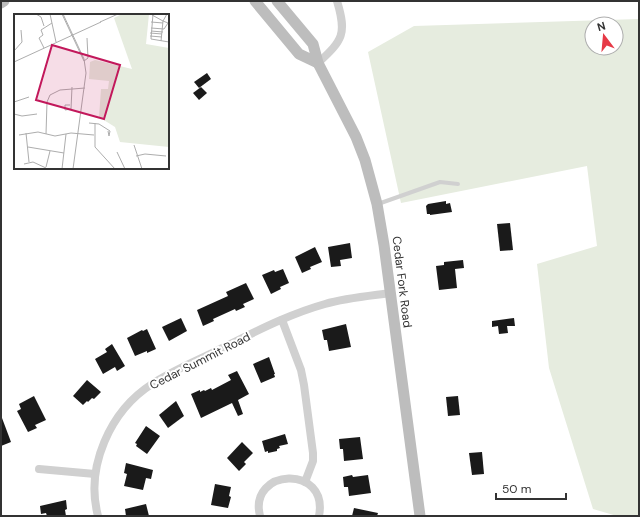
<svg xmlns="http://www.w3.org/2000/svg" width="640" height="517" font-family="'DM Sans',sans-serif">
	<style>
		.green { fill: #e6ecdf; fill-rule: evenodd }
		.building { fill: #1a1a1a }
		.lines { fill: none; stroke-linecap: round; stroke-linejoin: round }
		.lane { stroke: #d0d0d0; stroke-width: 4 }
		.street { stroke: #d0d0d0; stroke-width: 8 }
		.secondary { stroke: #bdbdbd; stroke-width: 11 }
		.labels { text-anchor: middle; stroke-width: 4; stroke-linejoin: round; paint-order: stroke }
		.street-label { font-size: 12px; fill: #333; stroke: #fff }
		.inset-road { fill: none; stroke: #adadad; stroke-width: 1 }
		.view { fill: #c2185b; fill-opacity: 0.15; stroke: #c2185b; stroke-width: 2 }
		.inset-edge { fill: none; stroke: #333; stroke-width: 2 }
	</style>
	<rect width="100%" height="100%" fill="#fff"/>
	<path class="green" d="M 639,19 L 639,516 L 617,516 L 593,509 L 549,368 L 537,264 L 597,246 L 587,166 L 401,203 L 368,52 L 414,26 ZM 592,24 L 616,24 L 616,48 L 592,48 Z"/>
	<g class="building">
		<polygon points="207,73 211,79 199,88 194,82"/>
		<polygon points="201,87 207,93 199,100 193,93"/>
		<polygon points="446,201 446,204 450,203 452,212 430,215 430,214 427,214 426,206 428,204"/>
		<polygon points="510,223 513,250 500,251 497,224"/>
		<polygon points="350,243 352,258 340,260 341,266 331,267 328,247"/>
		<polygon points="315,247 322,262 310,267 311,269 302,273 295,257"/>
		<polygon points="463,260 464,268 455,269 457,288 439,290 436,266 444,265 444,262"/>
		<polygon points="283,269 289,283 280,287 281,289 271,294 262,275 274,270 275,272"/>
		<polygon points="246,283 254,299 243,304 245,307 236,311 235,309 213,319 214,321 203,326 197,310 228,296 226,292"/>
		<polygon points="181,318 187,331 169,341 162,327"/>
		<polygon points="514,318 515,326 507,326 508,333 499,334 498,326 492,327 492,321"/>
		<polygon points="346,324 351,347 329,351 327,340 324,340 322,330"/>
		<polygon points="147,329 156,349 147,353 147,351 135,356 127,338 142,330 143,331"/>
		<polygon points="112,344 125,366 117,371 115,367 103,374 95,359 107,352 105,349"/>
		<polygon points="269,357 275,374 274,374 275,377 261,383 253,364"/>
		<polygon points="237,371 249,394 238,400 243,414 238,416 232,403 201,418 191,394 200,390 200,392 204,390 205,391 211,388 212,390 231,380 228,375"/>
		<polygon points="87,380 101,392 94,399 92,398 88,402 87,401 83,405 73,396"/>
		<polygon points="34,396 46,420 35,425 37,428 28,432 17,411 21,409 19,404"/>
		<polygon points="458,396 460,415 448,416 446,397"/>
		<polygon points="176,401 184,416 168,428 159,415"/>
		<polygon points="1,418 2,418 11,442 1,446"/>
		<polygon points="146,426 160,436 147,454 136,446 137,444 135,443"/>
		<polygon points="285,434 288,444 279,446 280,448 277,449 277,451 268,453 268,451 265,452 262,441"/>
		<polygon points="360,437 363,459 344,461 343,449 340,449 339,439"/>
		<polygon points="242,442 253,453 244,462 246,464 239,471 227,458"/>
		<polygon points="482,452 484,474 472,475 469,453"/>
		<polygon points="126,463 153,470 151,479 146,478 143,490 124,486 127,474 124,473"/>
		<polygon points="352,475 353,477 368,475 371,493 349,496 348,487 344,487 343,477"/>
		<polygon points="215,484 231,487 229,496 231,497 228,508 211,505"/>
		<polygon points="66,500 67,509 65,510 66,516 47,516 46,513 41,514 40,506"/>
		<polygon points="146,504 149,516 126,516 125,509"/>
		<polygon points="354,508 378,513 377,516 352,516"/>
	</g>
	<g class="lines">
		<polyline class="lane" points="378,204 440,182 458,184"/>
		<g class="street">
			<path d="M 318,63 C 343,40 347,34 337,1"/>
			<polyline points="282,320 301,370 304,385 313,453 313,461 305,482"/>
			<polyline points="39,469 95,474"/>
			<path d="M 98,516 C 85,467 110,411 152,384 C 173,370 199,360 222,348 C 255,332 289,314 325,304 C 346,298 369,296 391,293"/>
			<path d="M 260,516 C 248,468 329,464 319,516"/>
		</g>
		<g class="secondary">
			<polyline points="255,1 299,54 318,63"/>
			<polyline points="277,1 313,44 318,63 356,137 365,160 377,204 384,245 420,516"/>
			<polyline points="1,3 4,1"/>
		</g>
	</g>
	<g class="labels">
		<g class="street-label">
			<text transform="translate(402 282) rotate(83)" y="4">Cedar Fork Road</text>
			<text transform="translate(200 361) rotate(-27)" y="4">Cedar Summit Road</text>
		</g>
	</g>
	<g transform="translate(14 14)">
		<rect width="155" height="155" fill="#fff"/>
		<path d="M 108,0 L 135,0 L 132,30 L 155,34 L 155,133 L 106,128 L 101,113 L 85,103 L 87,75 L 94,75 L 95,67 L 75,65 L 76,48 L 81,46 L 118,55 L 100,4 Z" fill="#e6ecdf"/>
		<path class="inset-road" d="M 22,0 L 27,3 L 30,12M 36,0 L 42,28M 48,0 L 70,47M 49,0 L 70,45 L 72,59 L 59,155M 139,0 L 137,25 L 155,28M 138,1 L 149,7 L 153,0M 86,8 L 104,0M 137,8 L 149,9M 137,14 L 150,15 L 154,9 L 149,7M 137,17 L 149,18M 136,19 L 148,20M 136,22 L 148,23M 147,27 L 149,7M 30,34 L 25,24 L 29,21 L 27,16 L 38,9M 0,37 L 8,28 L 7,16M 70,47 L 74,44 L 73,24M 0,48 L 87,8M 0,88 L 15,83M 56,91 L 51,91 L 51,96 L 57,95 L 58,73M 0,100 L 8,102 L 23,100M 75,109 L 85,110 L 96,117 L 95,122 L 94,117M 81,109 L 81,133 L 101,155M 12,119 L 15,148M 32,120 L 33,88 L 36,81 L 46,76 L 71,74M 5,121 L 24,118 L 41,122 L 57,119 L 80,121M 120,131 L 128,155M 14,133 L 50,139M 103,138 L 111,155M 122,142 L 131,140 L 152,142M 10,150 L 19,148 L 32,154M 32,153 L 36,137M 48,155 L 52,120"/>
		<path class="view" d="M 38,31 L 106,51 L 90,105 L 22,86 Z"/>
		<rect width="155" height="155" class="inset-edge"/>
	</g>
	<rect width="640" height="517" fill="none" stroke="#333333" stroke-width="4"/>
	<g transform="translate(604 36) rotate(344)"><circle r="19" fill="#ffffff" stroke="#adadad"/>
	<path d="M0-3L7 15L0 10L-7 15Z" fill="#e63946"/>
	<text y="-6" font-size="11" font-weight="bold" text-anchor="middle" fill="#333333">N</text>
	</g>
	<path d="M496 493v6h70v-6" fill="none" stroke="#333333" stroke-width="2"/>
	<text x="502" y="493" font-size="12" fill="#333333" stroke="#ffffff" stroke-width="3" paint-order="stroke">50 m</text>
</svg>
